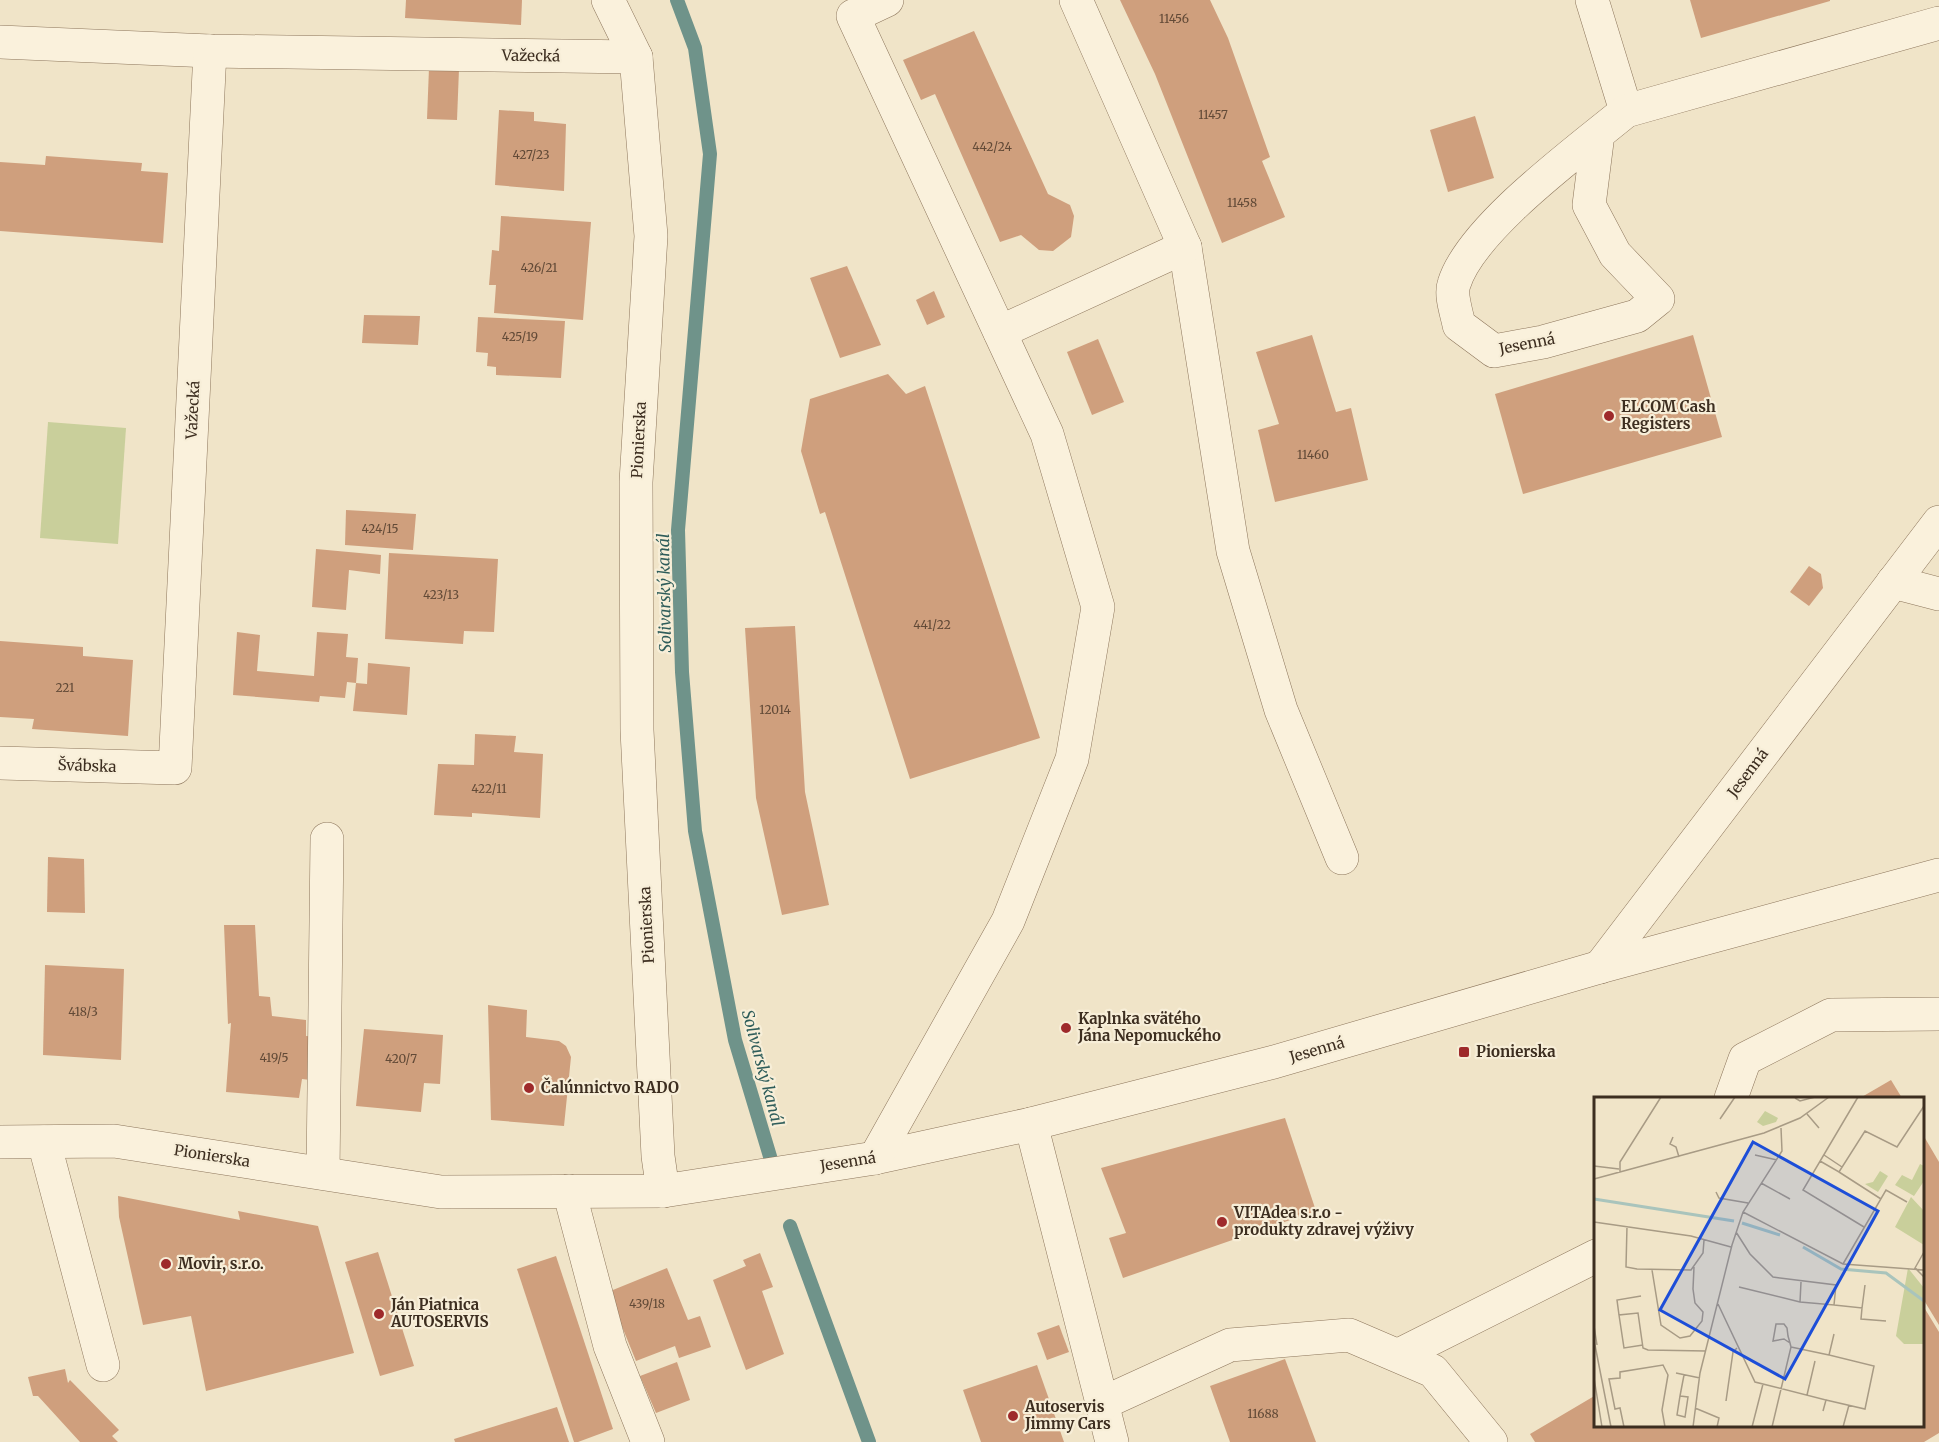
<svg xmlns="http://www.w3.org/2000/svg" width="1939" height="1442" font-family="Merriweather,serif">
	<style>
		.green { fill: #c9cf9b }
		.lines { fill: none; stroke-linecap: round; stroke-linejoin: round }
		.stream { stroke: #6f938a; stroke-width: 14 }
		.building { fill: #cf9f7d }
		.minor-casing { stroke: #8d765c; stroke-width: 34 }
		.minor { stroke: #faf1dc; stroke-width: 33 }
		.poi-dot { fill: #9e2a2b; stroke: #f7eed8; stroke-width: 2 }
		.labels { text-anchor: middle; stroke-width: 4.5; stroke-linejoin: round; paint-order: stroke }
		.number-label { font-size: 12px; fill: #624a37 }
		.street-label { font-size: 15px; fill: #3d2e20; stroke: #f7eed8 }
		.poi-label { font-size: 15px; font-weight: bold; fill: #3d2e20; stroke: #f7eed8; text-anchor: start }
		.water-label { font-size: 16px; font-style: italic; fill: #2f5d5a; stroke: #f7eed8 }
		.inset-river { fill: none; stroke: #a9c4bc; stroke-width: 3 }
		.inset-road { fill: none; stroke: #a89b85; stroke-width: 1.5 }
		.view { fill: #1d4ed8; fill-opacity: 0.15; stroke: #1d4ed8; stroke-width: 3 }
		.inset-edge { fill: none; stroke: #3d2e20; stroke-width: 3 }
	</style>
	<rect width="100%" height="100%" fill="#f0e4c8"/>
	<polygon class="green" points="48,422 126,428 118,544 40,538"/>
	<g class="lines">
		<g class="stream">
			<polyline points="677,0 695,48 710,154 678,530 682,672 695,831 735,1040 775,1173"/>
			<polyline points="790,1226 869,1442"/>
		</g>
	</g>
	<g class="building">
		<polygon points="406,0 522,0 521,25 405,18"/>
		<polygon points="1120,0 1210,0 1228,38 1270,157 1262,161 1285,217 1222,243 1155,74"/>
		<polygon points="1690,0 1830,0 1830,1 1701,38"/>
		<polygon points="974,31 1048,194 1070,205 1074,216 1071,237 1053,251 1039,250 1021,235 1000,242 935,94 921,100 903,60"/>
		<polygon points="429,68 459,69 457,120 427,119"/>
		<polygon points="499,110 534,112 534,121 566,124 564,191 495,185"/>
		<polygon points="1475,116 1494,178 1448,192 1430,130"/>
		<polygon points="46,156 142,163 141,171 168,173 163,243 0,231 0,162 45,165"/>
		<polygon points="501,216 591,222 583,320 494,313 496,285 489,285 492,250 499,251"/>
		<polygon points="847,266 881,345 840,358 810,278"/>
		<polygon points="934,291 945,317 927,325 916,300"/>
		<polygon points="364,315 420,316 418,345 362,343"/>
		<polygon points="478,317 565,321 561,378 496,375 496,367 487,366 488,353 476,352"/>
		<polygon points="1312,335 1336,412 1351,408 1368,480 1275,502 1258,430 1279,424 1256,352"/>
		<polygon points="1693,335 1722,437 1523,494 1495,394"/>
		<polygon points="1098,339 1124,402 1092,415 1067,352"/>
		<polygon points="888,374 906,394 925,386 1040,738 910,779 825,512 820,514 801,451 810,399"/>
		<polygon points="346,510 416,514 413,550 345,545"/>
		<polygon points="316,549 381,555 380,574 349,570 346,610 312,607"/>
		<polygon points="389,553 498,559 494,632 464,631 463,644 385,639"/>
		<polygon points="1809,566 1821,574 1823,588 1809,606 1790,592"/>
		<polygon points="795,626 805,792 829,905 782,915 756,798 745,628"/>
		<polygon points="237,632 260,635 257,671 314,676 317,632 348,634 346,657 358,658 356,683 347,682 345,698 320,696 319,702 233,695"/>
		<polygon points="0,641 83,647 83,656 133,660 128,736 32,729 34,719 0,717"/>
		<polygon points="368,663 410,667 407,715 353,711 356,683 367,684"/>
		<polygon points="475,734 516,736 514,752 543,754 540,818 472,813 472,817 434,815 438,764 474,765"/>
		<polygon points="48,857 84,859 85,913 47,912"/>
		<polygon points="224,925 255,925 259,996 270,997 272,1016 306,1020 306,1036 320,1037 318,1081 302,1079 299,1098 226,1092 231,1023 228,1024"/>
		<polygon points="45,965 124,969 121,1060 43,1055"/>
		<polygon points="488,1005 527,1010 526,1037 559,1041 566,1046 571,1057 564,1126 491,1120"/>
		<polygon points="364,1029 443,1035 440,1084 424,1083 421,1112 356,1106"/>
		<polygon points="1891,1080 1902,1098 1860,1098"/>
		<polygon points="1285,1118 1316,1211 1123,1278 1109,1238 1126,1233 1101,1168"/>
		<polygon points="1922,1133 1939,1162 1939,1325 1922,1297"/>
		<polygon points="118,1196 240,1220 238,1211 318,1226 354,1353 206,1391 191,1316 143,1325 119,1217"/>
		<polygon points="378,1252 414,1366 380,1376 345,1262"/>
		<polygon points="760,1253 773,1287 762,1291 784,1354 746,1370 713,1280 746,1266 743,1260"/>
		<polygon points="556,1256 613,1429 578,1442 574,1442 517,1269"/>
		<polygon points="667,1268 688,1320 700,1316 711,1347 679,1358 675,1346 636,1361 608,1292"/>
		<polygon points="1922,1304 1939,1332 1939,1433 1924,1442 1535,1442 1530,1434 1596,1395 1596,1426 1922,1426"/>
		<polygon points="1059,1325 1069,1352 1047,1360 1037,1333"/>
		<polygon points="1285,1359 1316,1442 1230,1442 1210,1386"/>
		<polygon points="677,1362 690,1400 656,1413 640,1376"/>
		<polygon points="1037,1365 1064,1442 981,1442 963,1390"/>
		<polygon points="65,1369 68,1383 70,1380 119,1430 112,1436 118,1442 80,1442 38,1396 33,1396 28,1377"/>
		<polygon points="557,1407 569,1442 455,1442 454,1439"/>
	</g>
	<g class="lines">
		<defs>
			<g id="minor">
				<polyline points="608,0 636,57 651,236 636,482 637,730 658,1156 663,1191"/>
				<polyline points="1076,0 1185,247 1233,551 1281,710 1342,858"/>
				<polyline points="1592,0 1626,111"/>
				<polyline points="0,42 210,51 636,57"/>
				<path d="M 1598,134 L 1589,205 L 1615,254 L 1658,299 L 1637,316 L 1543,342 L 1494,351 L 1459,325 C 1457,314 1450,295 1454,284 C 1471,228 1579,150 1626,111 L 1939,23"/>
				<polyline points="1000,332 1185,247"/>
				<polyline points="1893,582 1939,594"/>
				<polyline points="0,763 175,768 210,51"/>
				<polyline points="1600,967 1939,522"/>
				<polyline points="1731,1098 1745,1059 1831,1015 1939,1014"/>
				<polyline points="1031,1124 1112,1442"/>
				<polyline points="0,1142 114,1141 441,1192 663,1191 875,1158 1031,1124 1274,1062 1600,967 1939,875"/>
				<polyline points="44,1142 103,1365"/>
				<polyline points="875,1158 1008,921 1072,759 1098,607 1047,434 853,16 887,0"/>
				<polyline points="323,1173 327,839"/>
				<polyline points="569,1191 610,1346 648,1442"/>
				<polyline points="1399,1355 1596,1256"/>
				<polyline points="1103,1403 1230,1345 1349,1335 1433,1371 1491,1442"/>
			</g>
		</defs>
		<use href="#minor" class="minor-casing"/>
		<use href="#minor" class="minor"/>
	</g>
	<g class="poi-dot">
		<circle cx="1609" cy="416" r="6"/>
		<circle cx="1066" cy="1028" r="6"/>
		<rect x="1458" y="1046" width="12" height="12" rx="3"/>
		<circle cx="529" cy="1088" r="6"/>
		<circle cx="1222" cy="1222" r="6"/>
		<circle cx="166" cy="1264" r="6"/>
		<circle cx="379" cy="1314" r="6"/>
		<circle cx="1013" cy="1416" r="6"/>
	</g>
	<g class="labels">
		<g class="number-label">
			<text x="1174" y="23">11456</text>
			<text x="1213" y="119">11457</text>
			<text x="992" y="151">442/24</text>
			<text x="531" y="159">427/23</text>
			<text x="1242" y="207">11458</text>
			<text x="539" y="272">426/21</text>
			<text x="520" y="341">425/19</text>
			<text x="1313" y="459">11460</text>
			<text x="380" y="533">424/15</text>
			<text x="441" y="599">423/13</text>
			<text x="932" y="629">441/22</text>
			<text x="65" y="692">221</text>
			<text x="775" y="714">12014</text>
			<text x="489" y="793">422/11</text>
			<text x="83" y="1016">418/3</text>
			<text x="274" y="1062">419/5</text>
			<text x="401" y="1063">420/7</text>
			<text x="647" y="1308">439/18</text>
			<text x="1263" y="1418">11688</text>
		</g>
		<g class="street-label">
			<text transform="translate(531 56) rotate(1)" y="5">Važecká</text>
			<text transform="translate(1527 344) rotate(-11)" y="5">Jesenná</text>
			<text transform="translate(193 410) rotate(-87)" y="5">Važecká</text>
			<text transform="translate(639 440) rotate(-87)" y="5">Pionierska</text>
			<text transform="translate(87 766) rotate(2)" y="5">Švábska</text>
			<text transform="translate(1748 773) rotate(-53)" y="5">Jesenná</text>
			<text transform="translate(647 925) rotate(-93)" y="5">Pionierska</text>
			<text transform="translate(1317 1050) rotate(-16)" y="5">Jesenná</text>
			<text transform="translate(212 1156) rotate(9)" y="5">Pionierska</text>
			<text transform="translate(848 1162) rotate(-9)" y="5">Jesenná</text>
		</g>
		<g class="poi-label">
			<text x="1621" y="412">ELCOM Cash<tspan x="1621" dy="17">Registers</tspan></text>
			<text x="1078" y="1024">Kaplnka svätého<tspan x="1078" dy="17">Jána Nepomuckého</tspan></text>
			<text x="1476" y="1057">Pionierska</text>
			<text x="541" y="1093">Čalúnnictvo RADO</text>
			<text x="1234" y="1218">VITAdea s.r.o -<tspan x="1234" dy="17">produkty zdravej výživy</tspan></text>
			<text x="178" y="1269">Movir, s.r.o.</text>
			<text x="391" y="1310">Ján Piatnica<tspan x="391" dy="17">AUTOSERVIS</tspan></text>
			<text x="1025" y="1412">Autoservis<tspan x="1025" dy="17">Jimmy Cars</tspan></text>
		</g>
		<g class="water-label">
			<text transform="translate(664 593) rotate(-91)" y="6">Solivarský kanál</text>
			<text transform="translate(763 1068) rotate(75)" y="6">Solivarský kanál</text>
		</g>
	</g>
	<g transform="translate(1594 1097)">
		<rect width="330" height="330" fill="#f0e4c8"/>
		<path d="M 171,14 L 184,21 L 182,25 L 169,29 L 163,25 ZM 326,67 L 330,69 L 330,84 L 320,99 L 301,88 L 308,78 L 318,83 ZM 286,74 L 294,79 L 284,95 L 271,87 L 279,85 ZM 317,100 L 330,114 L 330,148 L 301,130 ZM 314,171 L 330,191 L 330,247 L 310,247 L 302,239 Z" fill="#c9cf9b"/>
		<path class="inset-river" d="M 0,102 L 140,124M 148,126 L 186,138M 209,150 L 247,172 L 292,176 L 330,204"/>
		<path class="inset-road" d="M 264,0 L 209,93 L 270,130M 201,1 L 206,4 L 221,0M 213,17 L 225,31M 126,22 L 141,0M 79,40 L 76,47 L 82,50 L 85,60M 161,58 L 183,63M 230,58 L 248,70M 226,64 L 245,75 L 271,34 L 303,50 L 330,9M 0,69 L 25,72M 26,75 L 26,65 L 67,0M 245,75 L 287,102M 0,82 L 170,36 L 206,21 L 235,0M 167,86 L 196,102M 122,95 L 125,101 L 154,106M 149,115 L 249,167 L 330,173M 0,125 L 97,139 L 137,150M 33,129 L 32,170 L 43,172 L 97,173 L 109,156 L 110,143M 142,135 L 156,157 L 179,180 L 242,188 L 240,208 L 206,205 L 145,190M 330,155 L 321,171 L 330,180M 249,167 L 292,93 L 313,105M 58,173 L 67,228 L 86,241 L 96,239 L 108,224 L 109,215 L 101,206 L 99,192 L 100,170M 206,205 L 207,185M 124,207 L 161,285 L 232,303 L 229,314M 240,208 L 268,211 L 271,188M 268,211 L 267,222 L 292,224M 25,218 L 23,203 L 47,199M 0,229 L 3,248M 0,243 L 17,330M 49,248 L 30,251 L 25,218 L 44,216 L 49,251 L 54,253 L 112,254M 197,250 L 235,258M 82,276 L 106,281M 0,281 L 8,330M 213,298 L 221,264M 86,299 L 94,300 L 91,320 L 83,318 L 86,299 L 90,278M 232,303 L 271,312 L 280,269 L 235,258 L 240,237M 132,304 L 139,255 L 143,251M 101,311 L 125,321 L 123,330M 30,330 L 26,311 L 21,312 L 15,282 L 26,281 L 26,275 L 69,268 L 74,278 L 68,313 L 71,330M 99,330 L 106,276 L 138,148 L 149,115 L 188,54 L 187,31M 158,330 L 169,287M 178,330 L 197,250 L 196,246 L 194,239 L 193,231 L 190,227 L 182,227 L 179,244 L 190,242 L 196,246M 249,330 L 255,308"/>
		<path class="view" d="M 159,45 L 284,114 L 191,282 L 66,213 Z"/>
		<rect width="330" height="330" class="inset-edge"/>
	</g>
</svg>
